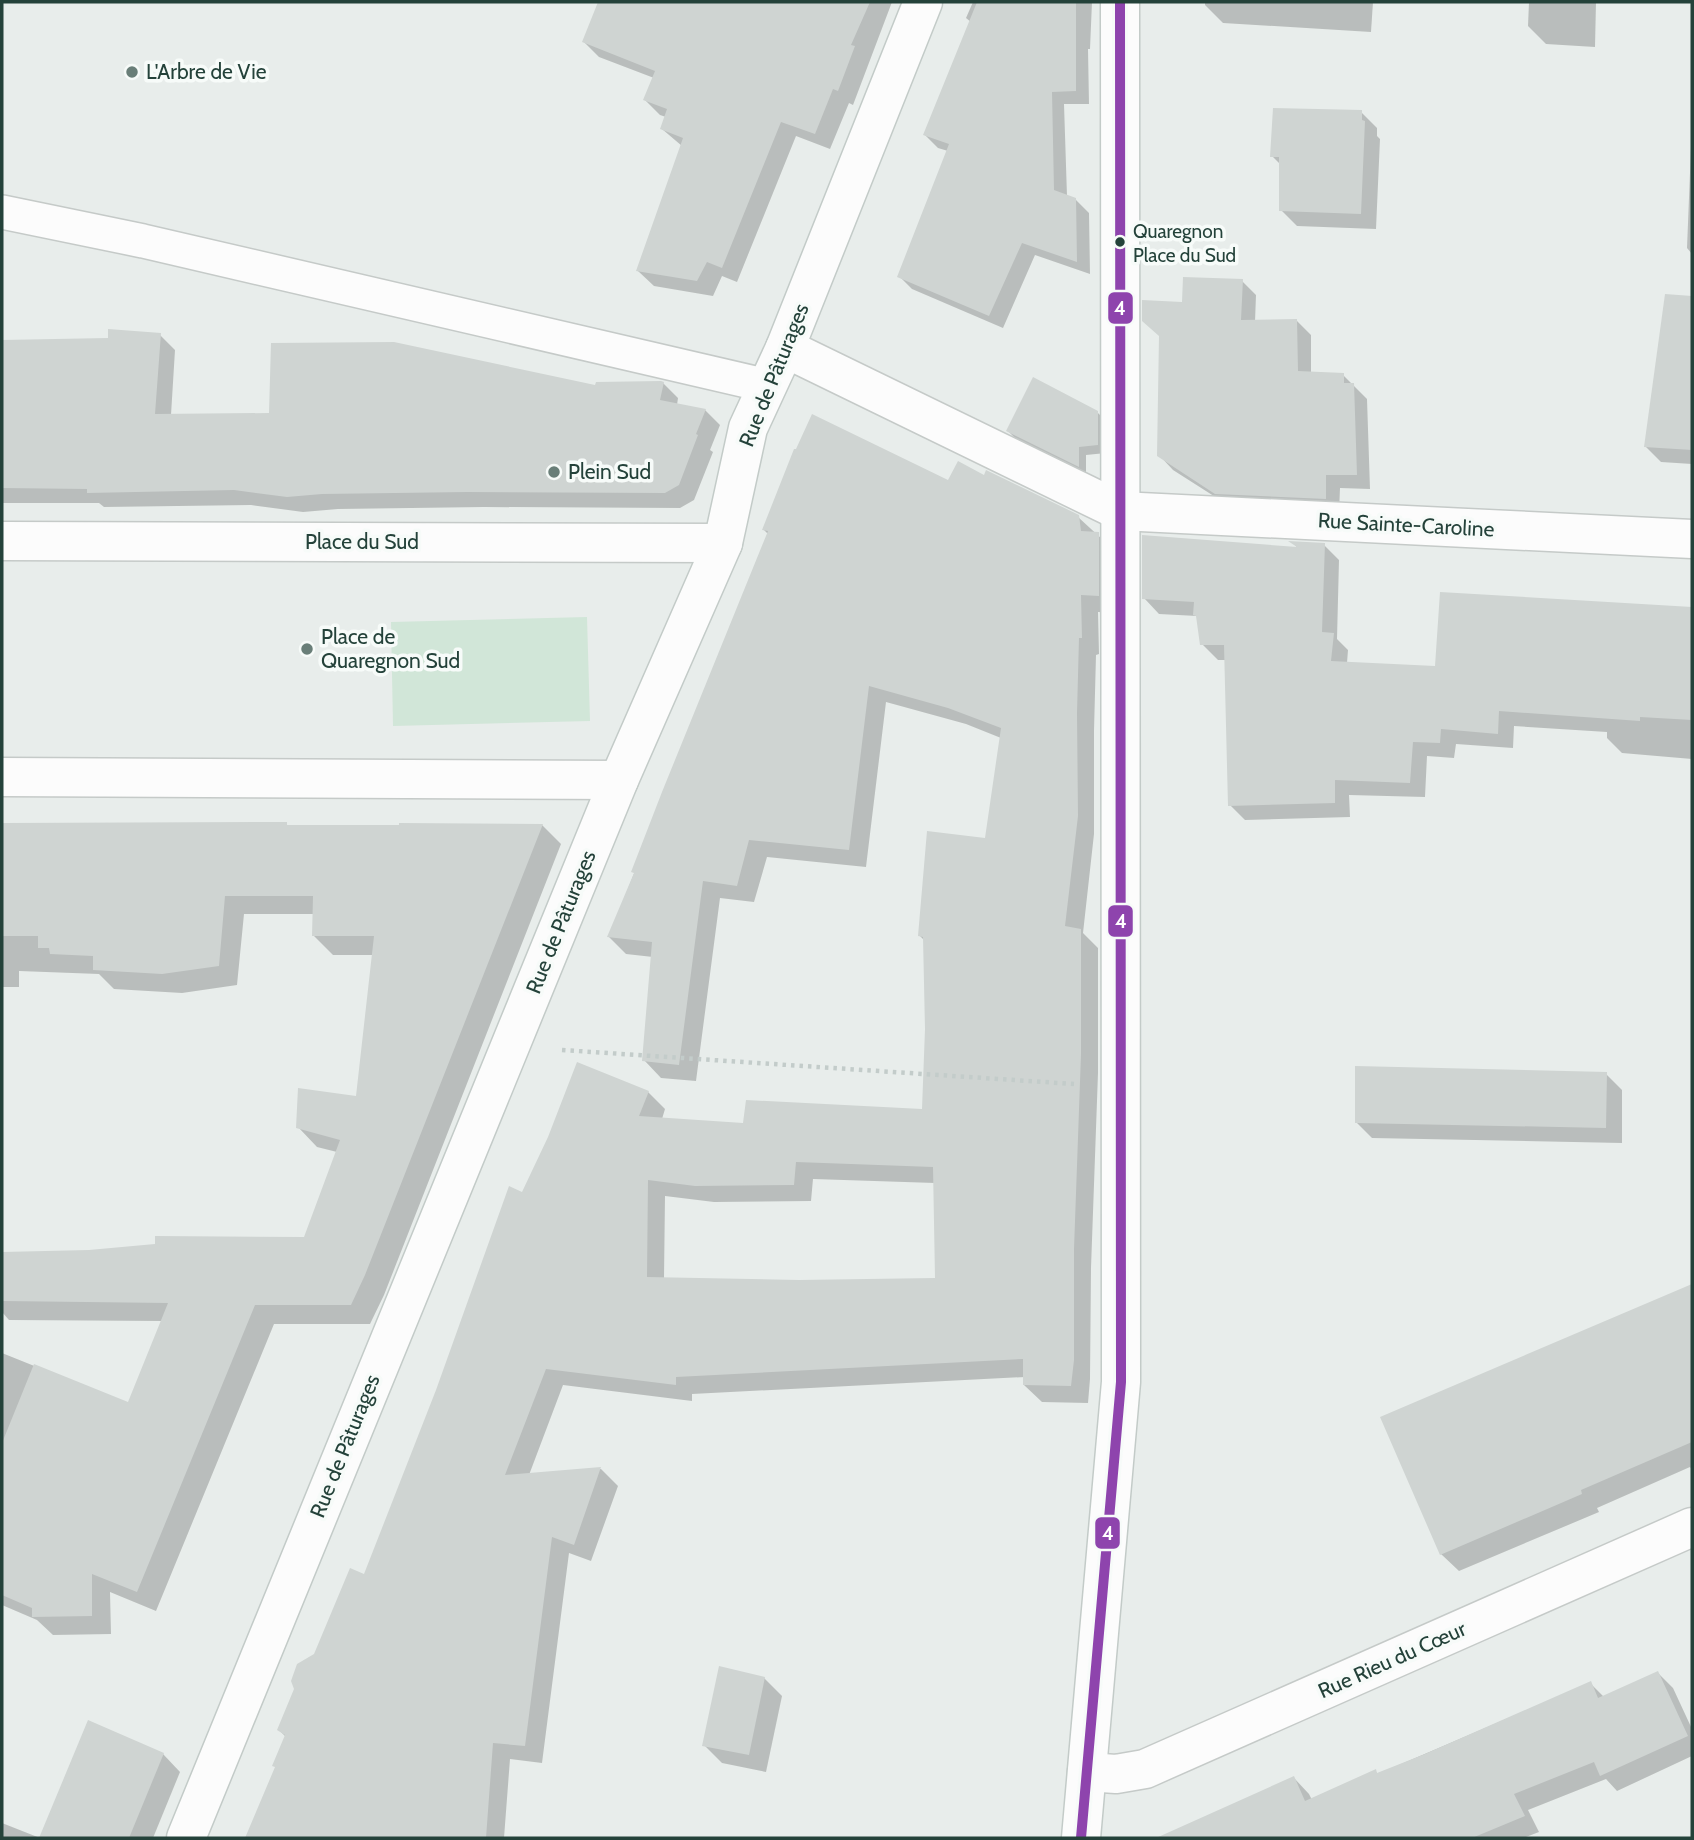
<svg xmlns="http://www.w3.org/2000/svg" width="1694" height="1840" font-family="Cabin,sans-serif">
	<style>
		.green { fill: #d1e6d8 }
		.shadow { fill: #0003; fill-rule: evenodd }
		.building { fill: #cfd4d2; fill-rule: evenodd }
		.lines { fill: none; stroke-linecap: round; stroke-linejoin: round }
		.lane-casing { stroke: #c5cac8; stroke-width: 36 }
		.street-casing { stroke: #c5cac8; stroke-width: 41 }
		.secondary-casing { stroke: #c3cbc8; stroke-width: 41 }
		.path { stroke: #c3ccca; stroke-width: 4.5; stroke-dasharray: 3.5 5; stroke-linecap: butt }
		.lane { stroke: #fcfcfc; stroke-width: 33 }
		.street { stroke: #fcfcfc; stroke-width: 38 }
		.secondary { stroke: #fcfcfc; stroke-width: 38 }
		.bus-1-casing { stroke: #f7fbf9; stroke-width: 16 }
		.bus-1 { stroke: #8e44ad; stroke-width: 10 }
		.poi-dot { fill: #697e78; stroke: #f7fbf9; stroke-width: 2.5 }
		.bus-dot { fill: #24423a; stroke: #f7fbf9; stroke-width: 2.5 }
		.labels { text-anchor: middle; stroke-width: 7; stroke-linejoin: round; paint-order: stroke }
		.bus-label { font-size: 19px; fill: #24423a; stroke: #f7fbf9; text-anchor: start }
		.poi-label { font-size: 21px; fill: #24423a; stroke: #f7fbf9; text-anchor: start }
		.street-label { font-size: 21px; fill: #24423a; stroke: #f7fbf9 }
		.line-badge { stroke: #f7fbf9; stroke-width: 2.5 }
		.badge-label { font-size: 19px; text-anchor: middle; font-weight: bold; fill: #fff }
	</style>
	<rect width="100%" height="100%" fill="#e8edeb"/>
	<polygon class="green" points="587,617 590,721 393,726 391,622"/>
	<g class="shadow">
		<polygon points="600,2 614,5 615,2 892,2 853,105 849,103 830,149 796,136 737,282 722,276 713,296 654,286 638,271 682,146 662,129 666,117 660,115 645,100 654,78 599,57 584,42"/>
		<polygon points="973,2 1092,2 1090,49 1088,49 1089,104 1064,104 1067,196 1076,200 1089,213 1090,274 1035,255 1003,328 912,289 899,276 948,151 938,148 925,135 971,22 966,18"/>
		<polygon points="1205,2 1373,2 1371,32 1223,23 1205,5"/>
		<polygon points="1529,2 1596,2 1595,47 1546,44 1528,26"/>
		<polygon points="1361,112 1377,128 1377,136 1380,139 1376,229 1297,226 1281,210 1280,164 1272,156"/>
		<polygon points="1692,122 1692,254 1687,248"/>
		<polygon points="1242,281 1256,295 1255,322 1297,321 1311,335 1311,373 1343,375 1367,399 1370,489 1340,488 1339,513 1231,507 1173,470 1159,455 1184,304"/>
		<polygon points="160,335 175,350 171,415 271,414 663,383 678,398 677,405 705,410 720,425 710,450 713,452 694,500 680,508 484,507 338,509 303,512 251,505 104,507 99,503 2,503 2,341 110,340"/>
		<polygon points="1662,351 1692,351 1692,464 1661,462 1646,447"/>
		<polygon points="1097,412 1106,421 1106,453 1086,455 1086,473 1016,439 1008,431"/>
		<path d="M 985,477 L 1078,517 L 1115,551 L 1115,613 L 1098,612 L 1099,654 L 1096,655 L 1094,731 L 1094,834 L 1083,933 L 1098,948 L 1098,1073 L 1091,1268 L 1090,1379 L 1088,1403 L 1042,1402 L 1024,1385 L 1025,1377 L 692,1394 L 692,1401 L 563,1385 L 529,1475 L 601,1469 L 618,1486 L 591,1561 L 569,1553 L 542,1763 L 510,1759 L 504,1838 L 382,1838 L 342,1788 L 319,1838 L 247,1838 L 276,1768 L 286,1737 L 279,1730 L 315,1656 L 365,1576 L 523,1194 L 648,1092 L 665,1109 L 662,1119 L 744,1124 L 924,1111 L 927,1029 L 925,941 L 920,936 L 986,840 L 1001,738 L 966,724 L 886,702 L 866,867 L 767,857 L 754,902 L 720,898 L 696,1081 L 661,1078 L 644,1060 L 653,957 L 626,954 L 609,937 L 768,534 L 764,530 L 949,482 ZM 813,1179 L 935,1183 L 937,1279 L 799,1282 L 664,1279 L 665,1196 L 714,1202 L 811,1201 Z"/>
		<polygon points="1293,543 1324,545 1339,560 1337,639 1348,650 1347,663 1437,668 1442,594 1692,608 1692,759 1622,753 1607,738 1607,732 1514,726 1513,748 1456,744 1454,758 1427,756 1425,797 1349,795 1350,817 1245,820 1230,805 1226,660 1218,660 1202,644 1197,616 1159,614 1144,598 1298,548"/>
		<polygon points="2,824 286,824 290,827 542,825 561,844 384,1295 370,1324 274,1324 156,1611 110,1592 111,1634 53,1635 37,1620 2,1605 2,1353 129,1404 163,1321 9,1320 2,1312 2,1253 89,1252 306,1239 337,1152 317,1147 298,1127 358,1098 373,955 333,955 314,936 315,914 244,914 237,985 182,993 114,989 99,974 19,971 19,987 2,987"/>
		<polygon points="1606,1074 1622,1090 1622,1143 1372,1138 1356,1122"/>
		<polygon points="1692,1285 1692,1470 1690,1467 1597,1508 1599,1512 1459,1571 1441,1554 1383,1418"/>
		<polygon points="1658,1673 1673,1688 1692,1729 1692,1756 1617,1791 1606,1779 1528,1810 1539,1832 1523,1838 1223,1838 1213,1815 1294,1778 1309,1794 1312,1800 1375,1771 1378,1774 1590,1683 1604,1697"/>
		<polygon points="764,1678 782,1696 766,1772 722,1763 704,1745"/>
		<polygon points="89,1723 163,1754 180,1772 153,1838 41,1838"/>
		<polygon points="2,1823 40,1838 2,1838"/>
	</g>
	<g class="building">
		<polygon points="598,2 870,2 851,45 855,46 838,91 833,89 815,134 781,122 722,268 707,262 697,281 636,271 683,138 660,129 667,109 643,100 655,71 582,42"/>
		<polygon points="977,2 1076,2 1076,91 1052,92 1054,190 1076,198 1077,262 1022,243 989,316 897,277 949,144 923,135"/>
		<polygon points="1273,108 1362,110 1362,120 1365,121 1361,214 1279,211 1279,157 1270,157"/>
		<polygon points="1183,277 1243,279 1241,320 1297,319 1298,371 1344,373 1344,383 1354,383 1357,475 1326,475 1326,499 1215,494 1157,456 1159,336 1142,321 1142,300 1182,302"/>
		<polygon points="1665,294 1692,296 1692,450 1644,447"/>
		<polygon points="108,329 161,333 155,414 269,413 271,343 394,342 595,385 596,382 661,381 664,382 660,400 706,409 696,434 698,435 679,485 665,493 467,492 322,494 287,497 234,490 87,493 87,489 2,488 2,340 108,338"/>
		<polygon points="1033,377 1098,411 1098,445 1079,447 1079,467 1006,431"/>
		<path d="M 812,414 L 948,480 L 958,461 L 984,475 L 986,470 L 1079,515 L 1081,531 L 1099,532 L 1099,596 L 1081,595 L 1082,638 L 1079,638 L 1077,713 L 1078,816 L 1065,926 L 1081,929 L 1081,1054 L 1074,1249 L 1074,1360 L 1071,1386 L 1023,1385 L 1023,1359 L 676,1377 L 676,1385 L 546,1369 L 505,1475 L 601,1467 L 574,1545 L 552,1537 L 525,1746 L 493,1743 L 486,1838 L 245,1838 L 275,1767 L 272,1766 L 285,1735 L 277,1730 L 294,1689 L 291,1681 L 297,1664 L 314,1654 L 350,1568 L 364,1574 L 436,1390 L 509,1186 L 522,1192 L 548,1137 L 577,1062 L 649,1091 L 639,1116 L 743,1123 L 746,1100 L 922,1109 L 925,1029 L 923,937 L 918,936 L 927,831 L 985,838 L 1001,728 L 948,708 L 869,686 L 849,850 L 749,840 L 737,886 L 703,881 L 679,1065 L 642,1061 L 652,942 L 607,937 L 634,873 L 631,872 L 662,792 L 768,531 L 762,530 L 794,449 L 796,449 ZM 796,1162 L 933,1167 L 935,1278 L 799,1280 L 647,1277 L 648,1180 L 695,1186 L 794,1185 Z"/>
		<polygon points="1142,535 1297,547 1288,541 1325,543 1322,632 1334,633 1331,661 1435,666 1440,592 1692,607 1692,720 1640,717 1640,721 1499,711 1498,734 1441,729 1440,743 1413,742 1410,783 1335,780 1335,803 1228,806 1224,645 1200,645 1196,616 1193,615 1194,602 1142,599"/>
		<polygon points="287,822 287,825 399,825 399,823 543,824 365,1275 351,1305 255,1305 137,1592 92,1574 92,1616 32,1617 32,1608 2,1595 2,1443 34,1364 128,1402 168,1303 2,1301 2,1252 89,1250 155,1244 155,1236 304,1237 340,1140 296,1128 298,1088 356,1096 374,936 312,936 313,896 225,896 219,966 162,974 93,970 93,956 50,954 49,948 38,948 38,936 2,936 2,823"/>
		<polygon points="1355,1066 1607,1072 1606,1128 1355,1123"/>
		<polygon points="1692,1284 1692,1442 1581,1490 1582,1494 1440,1555 1380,1417"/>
		<polygon points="719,1666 765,1677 749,1755 702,1746"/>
		<polygon points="1658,1671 1688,1736 1600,1776 1594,1762 1514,1794 1525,1816 1472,1838 1156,1838 1294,1776 1305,1801 1376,1769 1377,1773 1425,1754 1591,1681 1598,1698"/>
		<polygon points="88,1720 164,1753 129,1838 39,1838"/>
	</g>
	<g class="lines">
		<defs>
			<polyline id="lane" points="2,212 143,241 768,386"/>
			<g id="street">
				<polyline points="785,348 1120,511 1692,539"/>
				<polyline points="2,541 723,543"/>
				<polyline points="2,777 619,780"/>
				<polyline points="1087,1772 1116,1774 1145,1769 1692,1527"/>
			</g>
			<g id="secondary">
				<polyline points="186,1838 619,780 723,543 748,428 785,348 923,2"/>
				<polyline points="1081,1838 1121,1382 1120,2"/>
			</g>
		</defs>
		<use href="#lane" class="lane-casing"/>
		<use href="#street" class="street-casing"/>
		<use href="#secondary" class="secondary-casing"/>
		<polyline class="path" points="562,1050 1074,1084"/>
		<use href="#lane" class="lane"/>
		<use href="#street" class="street"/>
		<use href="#secondary" class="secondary"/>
		<defs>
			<polyline id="bus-1" points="1081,1838 1121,1382 1120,2"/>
		</defs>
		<use href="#bus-1" class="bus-1-casing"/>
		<use href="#bus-1" class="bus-1"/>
	</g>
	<g class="poi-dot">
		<circle cx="132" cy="72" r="7"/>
		<circle cx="554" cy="472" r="7"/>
		<circle cx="307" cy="649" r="7"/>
	</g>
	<circle class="bus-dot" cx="1120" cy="242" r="6"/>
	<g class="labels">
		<g class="bus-label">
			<text x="1133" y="238">Quaregnon<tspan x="1133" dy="24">Place du Sud</tspan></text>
		</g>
		<g class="poi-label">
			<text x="146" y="79">L'Arbre de Vie</text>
			<text x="568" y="479">Plein Sud</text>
			<text x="321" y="644">Place de<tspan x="321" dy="24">Quaregnon Sud</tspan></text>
		</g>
		<g class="street-label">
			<text transform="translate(774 375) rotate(-68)" y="7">Rue de Pâturages</text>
			<text transform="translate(1406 525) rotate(3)" y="7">Rue Sainte-Caroline</text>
			<text x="362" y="549">Place du Sud</text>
			<text transform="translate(561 922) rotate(-68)" y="7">Rue de Pâturages</text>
			<text transform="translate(345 1446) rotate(-68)" y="7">Rue de Pâturages</text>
			<text transform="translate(1392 1660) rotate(-24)" y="7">Rue Rieu du Cœur</text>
		</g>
	</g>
	<g class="line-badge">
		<rect x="1107" y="291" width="27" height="34" rx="7" fill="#8e44ad"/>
		<rect x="1107" y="904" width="27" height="34" rx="7" fill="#8e44ad"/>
		<rect x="1094" y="1516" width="27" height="34" rx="7" fill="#8e44ad"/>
	</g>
	<g class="badge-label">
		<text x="1120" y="315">4</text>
		<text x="1121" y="928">4</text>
		<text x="1108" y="1540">4</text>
	</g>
	<rect width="1694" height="1840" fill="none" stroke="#24423a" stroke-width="7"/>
</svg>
